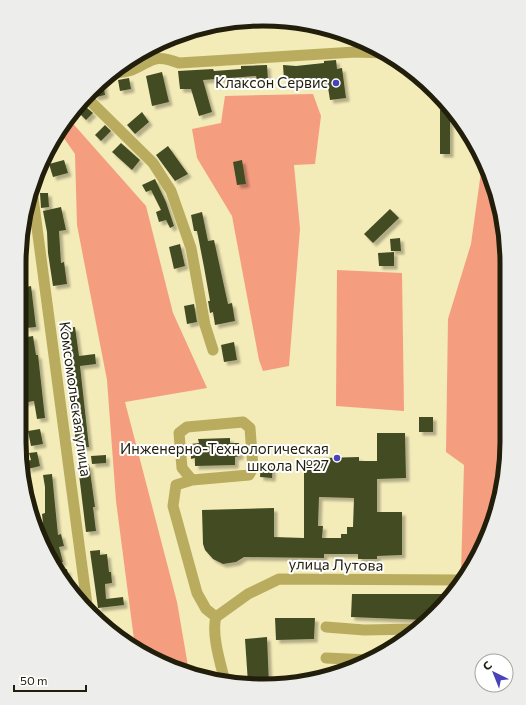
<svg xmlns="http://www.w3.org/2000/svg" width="526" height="705" font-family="Commissioner,sans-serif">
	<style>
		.green { fill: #f59d7f }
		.building { fill: #434c21; fill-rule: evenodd; filter: url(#shadow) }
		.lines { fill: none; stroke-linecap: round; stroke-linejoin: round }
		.minor { stroke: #baac5e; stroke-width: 11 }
		.poi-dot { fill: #4a42b8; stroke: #fff; stroke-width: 1.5 }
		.labels { text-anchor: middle; stroke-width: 4; stroke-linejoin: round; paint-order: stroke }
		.poi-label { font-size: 15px; fill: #211e0b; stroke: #fff; text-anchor: end }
		.street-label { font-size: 15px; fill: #211e0b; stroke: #fff }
		.rim { fill: none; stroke: #211e0b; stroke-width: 5 }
	</style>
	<defs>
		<filter id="shadow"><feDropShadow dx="3.5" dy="3.5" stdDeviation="1" flood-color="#0004"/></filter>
	</defs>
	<rect width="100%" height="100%" fill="#f3ebb8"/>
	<g class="green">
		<polygon points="313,94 321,116 315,164 294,165 300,229 289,366 263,371 259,360 232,216 197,158 192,129 221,123 225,96"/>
		<polygon points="68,118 146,206 173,313 207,388 125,402 177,602 189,672 155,661 135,647 116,501 107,380 77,225 75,154 59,131"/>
		<polygon points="481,172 489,172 505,231 506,458 499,505 474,564 466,573 461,573 464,465 446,452 448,319 471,244"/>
		<polygon points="337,270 402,273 404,411 336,406"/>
	</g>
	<g class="building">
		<polygon points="336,60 337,69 342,68 346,98 330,100 327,81 307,84 306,79 284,80 283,65 296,66 324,63 324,61"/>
		<polygon points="267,65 268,80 257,81 256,76 203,80 212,112 199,116 191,89 180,89 178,71 213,69 214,71 241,69 241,66"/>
		<polygon points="162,72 169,102 152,106 146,76"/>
		<polygon points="129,78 131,89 120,91 118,80"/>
		<polygon points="103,82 105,95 96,97 92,93"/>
		<polygon points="86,107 93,113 86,120 79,113"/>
		<rect x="440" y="110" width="10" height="44"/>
		<polygon points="142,112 149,122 135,134 127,125"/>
		<polygon points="105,125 111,131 101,141 95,135"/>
		<polygon points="121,143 140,160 132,170 112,152"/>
		<polygon points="168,146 188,174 175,181 156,155"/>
		<polygon points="64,160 68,173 53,177 49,164"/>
		<polygon points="242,160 246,184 237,185 233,162"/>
		<polygon points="155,179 166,202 174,226 170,228 166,220 159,222 156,212 161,210 151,190 146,192 142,185"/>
		<polygon points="40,193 48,193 49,207 41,208"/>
		<polygon points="61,207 66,230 59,231 61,263 64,262 67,284 53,286 48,253 47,232 43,211"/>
		<polygon points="390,209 399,218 373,243 364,234"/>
		<polygon points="202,212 208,241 214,240 228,304 232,303 235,321 215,325 213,312 210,313 208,301 210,301 204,267 197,231 194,231 191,215"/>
		<polygon points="400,238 401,251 391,251 390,239"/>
		<polygon points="180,244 185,266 174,269 169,247"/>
		<polygon points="394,252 394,266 379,266 378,253"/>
		<polygon points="31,286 36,327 26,328 21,288"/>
		<polygon points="194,304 197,322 187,324 184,306"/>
		<polygon points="75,327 79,356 95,354 96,364 80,366 89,447 76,448 71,385 69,385 68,373 71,373 64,328"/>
		<polygon points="33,336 36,355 38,355 45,418 37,419 34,401 22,403 19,385 19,376 25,375 23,357 24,356 21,338"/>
		<polygon points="234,342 237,360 224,362 221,345"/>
		<rect x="419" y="417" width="14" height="15"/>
		<polygon points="40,429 43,444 31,446 28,431"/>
		<path d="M 377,433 L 405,433 L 406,478 L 377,479 L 377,512 L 402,512 L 402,555 L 377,556 L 377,559 L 358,559 L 358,554 L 324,554 L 324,558 L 244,557 L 236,562 L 223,564 L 213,559 L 205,550 L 203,544 L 202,510 L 274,508 L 274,537 L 304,538 L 304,462 L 323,461 L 323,458 L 359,457 L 359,461 L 377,461 ZM 319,497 L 354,498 L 353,527 L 347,527 L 347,534 L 341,534 L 341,538 L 322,538 L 323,526 L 318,526 Z"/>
		<polygon points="230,438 230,443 239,443 240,456 235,457 235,465 195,466 195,458 191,459 191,444 199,443 198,439"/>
		<polygon points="37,452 40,466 28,469 27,461 31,460 29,453"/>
		<polygon points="106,455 106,463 92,464 91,456"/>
		<polygon points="261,462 273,462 272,478 260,477"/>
		<polygon points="89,464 95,507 93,507 96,531 86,532 78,466"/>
		<polygon points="52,474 58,535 61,534 64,546 59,547 63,562 53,565 44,532 42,514 45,513 45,487 43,475"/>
		<polygon points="100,550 100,555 107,554 109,572 111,572 112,583 105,584 106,599 123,597 124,605 98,608 90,551"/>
		<polygon points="67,569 70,588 61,576 60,570"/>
		<polygon points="352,594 448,594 425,620 351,617"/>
		<polygon points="275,618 315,618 314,639 276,640"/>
		<polygon points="267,637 269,685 248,683 245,639"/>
	</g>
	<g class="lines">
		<g class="minor">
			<path d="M 110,74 C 117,73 125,72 132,70 C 153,61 153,53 179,63 L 355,52 L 386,53"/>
			<polyline points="87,98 153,163 171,191 191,248 205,325 213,350"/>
			<polyline points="32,190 88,612"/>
			<polyline points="192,480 182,468 179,433 187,427 243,422 250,428 253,468 249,475 192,480 176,485 173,506 197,593 206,609 216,617"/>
			<polyline points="326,627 364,630 417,629"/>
			<polyline points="326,658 369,660"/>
			<path d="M 225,682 C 221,665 211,634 216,617 L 248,594 L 279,579 L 460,580"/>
		</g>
	</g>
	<g class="poi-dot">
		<circle cx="336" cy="83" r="4"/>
		<circle cx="337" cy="458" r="4"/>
	</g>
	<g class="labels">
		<g class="poi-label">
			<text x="328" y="88">Клаксон Сервис</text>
			<text x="329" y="454">Инженерно-Технологическая<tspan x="329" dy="17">школа №27</tspan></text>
		</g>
		<g class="street-label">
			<text transform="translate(75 399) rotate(82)" y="5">Комсомольская улица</text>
			<text transform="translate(336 565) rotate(1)" y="5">улица Лутова</text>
		</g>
	</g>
	<path d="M0 0H526V705H0ZM263 26H263A237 237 0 0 1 500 263V442A237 237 0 0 1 263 679H263A237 237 0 0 1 26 442V263A237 237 0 0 1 263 26Z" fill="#ededeb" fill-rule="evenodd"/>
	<path class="rim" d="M263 26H263A237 237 0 0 1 500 263V442A237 237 0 0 1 263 679H263A237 237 0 0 1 26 442V263A237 237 0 0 1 263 26Z"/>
	<g transform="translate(494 673) rotate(317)"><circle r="19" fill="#ffffff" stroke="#a6a59d"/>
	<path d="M0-3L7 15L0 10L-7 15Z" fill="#4a42b8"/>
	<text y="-6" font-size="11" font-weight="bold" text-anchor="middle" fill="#211e0b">С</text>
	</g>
	<path d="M14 685v6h72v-6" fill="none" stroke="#211e0b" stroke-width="2"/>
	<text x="20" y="685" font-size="12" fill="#211e0b" stroke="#ffffff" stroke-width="3" paint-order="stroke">50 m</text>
</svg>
